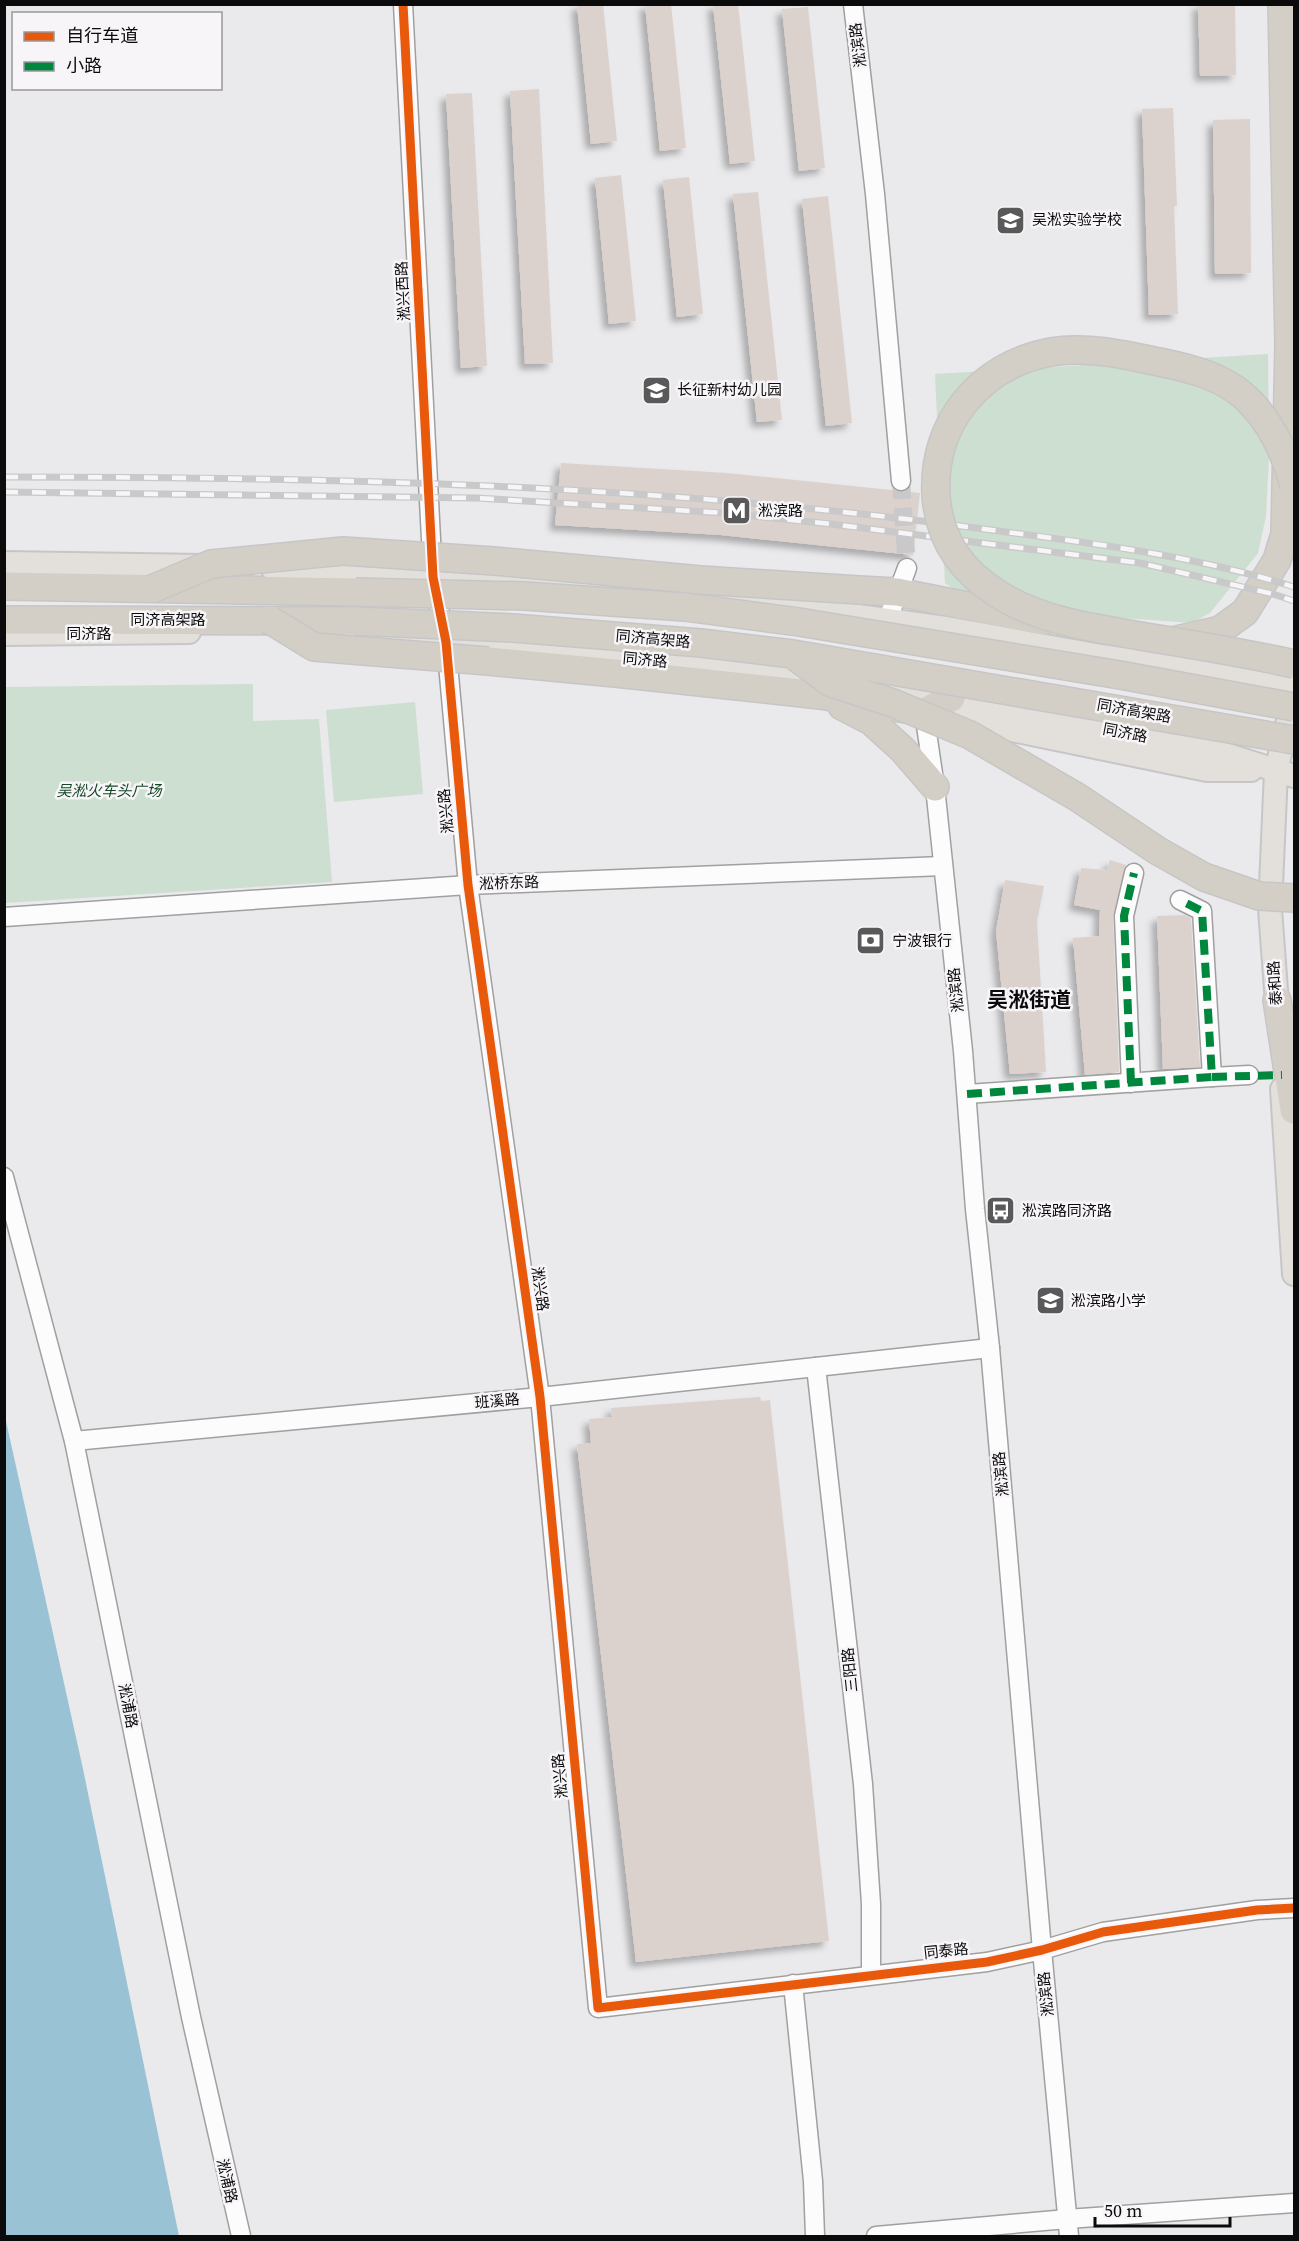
<svg xmlns="http://www.w3.org/2000/svg" width="1299" height="2241" font-family="'Source Serif 4','Noto Sans SC',serif">
	<style>
		.green { fill: #cddfd1 }
		.water { fill: #99c2d5 }
		.building { fill: #dcd2cd; filter: url(#shadow) }
		.lines { fill: none; stroke-linecap: round; stroke-linejoin: round }
		.minor-tunnel { stroke: #c9c8ca; stroke-width: 18; stroke-dasharray: 18 9; stroke-linecap: butt }
		.minor-casing { stroke: #a1a0a1; stroke-width: 21 }
		.major-casing { stroke: #c7c6c7; stroke-width: 26 }
		.highway-casing { stroke: #c7c6c7; stroke-width: 30 }
		.minor { stroke: #fcfcfc; stroke-width: 18 }
		.major { stroke: #e3e0dc; stroke-width: 22 }
		.highway { stroke: #d3cfc6; stroke-width: 27 }
		.rail-casing { stroke: #c9c9c9; stroke-width: 7 }
		.rail { stroke: #f8f5f9; stroke-width: 4.5; stroke-dasharray: 14; stroke-linecap: butt }
		.highway-bridge-casing { stroke: #c7c6c7; stroke-width: 30; stroke-linecap: butt }
		.highway-bridge { stroke: #d3cfc6; stroke-width: 27 }
		.quiet { stroke: #00873e; stroke-width: 8; stroke-dasharray: 15 8; stroke-linecap: butt }
		.cycleway-casing { stroke: #f8f5f9; stroke-width: 13 }
		.cycleway { stroke: #e8590c; stroke-width: 9 }
		.labels { text-anchor: middle; stroke-width: 5; stroke-linejoin: round; paint-order: stroke }
		.street-label { font-size: 15px; fill: #0c0b0c; stroke: #f8f5f9 }
		.poi-label { font-size: 15px; fill: #0c0b0c; stroke: #f8f5f9; text-anchor: start }
		.park-label { font-size: 15px; font-style: italic; fill: #134825; stroke: #f8f5f9 }
		.district-label { font-size: 21px; font-weight: bold; fill: #0c0b0c; stroke: #f8f5f9 }
	</style>
	<defs>
		<filter id="shadow"><feDropShadow dx="-5.5" dy="5.5" stdDeviation="3" flood-color="#0004"/></filter>
	</defs>
	<rect width="100%" height="100%" fill="#eae9eb"/>
	<g class="green">
		<polygon points="1268,354 1269,457 1266,516 1258,553 1210,613 1192,623 979,608 945,583 935,374"/>
		<polygon points="253,684 253,721 319,719 332,882 5,903 5,687"/>
		<polygon points="415,702 423,794 334,802 326,710"/>
	</g>
	<polygon class="water" points="4,1412 83,1769 179,2236 5,2236"/>
	<g class="building">
		<polygon points="577,4 603,4 617,141 591,144"/>
		<polygon points="645,4 671,4 686,148 660,151"/>
		<polygon points="713,4 738,4 755,161 730,164"/>
		<polygon points="1198,4 1235,4 1236,75 1200,76"/>
		<polygon points="808,7 825,168 799,171 782,9"/>
		<polygon points="539,89 553,363 525,364 510,91"/>
		<polygon points="472,93 487,366 461,368 446,94"/>
		<polygon points="1173,108 1177,206 1174,206 1178,314 1149,315 1142,109"/>
		<polygon points="1250,119 1251,273 1215,274 1213,120"/>
		<polygon points="621,175 636,321 609,324 595,178"/>
		<polygon points="689,177 703,314 677,317 663,180"/>
		<polygon points="758,192 782,420 757,422 733,194"/>
		<polygon points="828,196 852,423 826,426 802,199"/>
		<polygon points="561,463 727,473 920,493 913,555 721,535 555,525"/>
		<polygon points="1110,860 1126,865 1113,916 1119,1072 1085,1075 1073,938 1099,936 1100,910 1074,905 1081,868 1107,870"/>
		<polygon points="1005,880 1044,886 1037,921 1046,1072 1010,1074 996,931"/>
		<polygon points="1185,915 1191,918 1200,1067 1163,1069 1157,916"/>
		<polygon points="760,1397 761,1401 770,1400 829,1941 636,1962 577,1444 591,1443 589,1419 612,1417 611,1408"/>
	</g>
	<g class="lines">
		<polyline class="minor-tunnel" points="901,481 907,568"/>
		<defs>
			<g id="minor">
				<polyline points="403,4 433,577 446,642 468,885 540,1397 598,2008 987,1962 1042,1950 1103,1932 1257,1910 1294,1908"/>
				<polyline points="853,4 875,194 901,481"/>
				<polyline points="888,619 907,568"/>
				<polyline points="924,712 935,787 963,1051 975,1209 990,1348 1042,1950 1069,2236"/>
				<polyline points="4,917 468,885 943,866"/>
				<polyline points="1212,1077 1249,1075"/>
				<polyline points="1131,1083 1124,916 1134,873"/>
				<polyline points="967,1094 1212,1077 1202,911 1180,900"/>
				<polyline points="4,1177 74,1441 191,2017 241,2236"/>
				<polyline points="816,1367 863,1784 871,1904 871,1974"/>
				<polyline points="74,1441 540,1397 990,1348"/>
				<polyline points="793,1984 813,2181 815,2236"/>
				<polyline points="876,2236 1067,2219 1294,2203"/>
			</g>
			<g id="major">
				<polyline points="4,563 203,566"/>
				<polyline points="272,568 571,583 733,599 946,628 1101,656 1146,660 1294,686"/>
				<polyline points="303,633 446,642 744,668 828,680"/>
				<polyline points="4,634 189,632"/>
				<polyline points="870,687 951,698 1215,751 1294,776"/>
				<polyline points="944,716 1207,770 1251,770"/>
				<polyline points="1278,1017 1270,909 1276,771 1294,695"/>
				<polyline points="1282,1089 1294,1274"/>
			</g>
			<g id="highway">
				<polyline points="4,586 356,592"/>
				<polyline points="859,590 897,592 1043,621"/>
				<polyline points="4,620 355,621"/>
				<polyline points="1172,641 1220,630 1245,612 1277,560 1285,534 1289,344 1282,4"/>
				<polyline points="488,661 615,673 820,695 924,712 951,698"/>
				<polyline points="842,706 871,721 903,750 935,787"/>
				<polyline points="1277,1000 1294,1110"/>
			</g>
		</defs>
		<use href="#minor" class="minor-casing"/>
		<use href="#major" class="major-casing"/>
		<use href="#highway" class="highway-casing"/>
		<use href="#minor" class="minor"/>
		<use href="#major" class="major"/>
		<use href="#highway" class="highway"/>
		<defs>
			<g id="rail">
				<path d="M 4,477 C 324,477 644,484 961,526 C 1072,541 1188,553 1294,587"/>
				<polyline points="4,492 477,498 724,513 831,524 1140,563 1273,594 1294,601"/>
			</g>
		</defs>
		<use href="#rail" class="rail-casing"/>
		<use href="#rail" class="rail"/>
		<defs>
			<g id="highway-bridge">
				<path d="M 1294,486 C 1286,455 1274,427 1251,403 C 1226,376 1189,368 1154,361 C 1122,354 1085,346 1051,352 C 980,365 932,423 936,495 C 939,540 961,571 998,594 C 1042,622 1096,628 1146,637 C 1196,645 1245,653 1294,664"/>
				<polyline points="152,589 211,564 343,551 494,561 701,580 859,590"/>
				<polyline points="356,592 524,596 685,607 799,622 1120,675 1294,707"/>
				<polyline points="270,620 314,647 488,661"/>
				<polyline points="355,621 513,628 701,643 793,654 1294,740"/>
				<polyline points="796,657 831,683 893,703 970,735 1077,797 1158,851 1204,877 1259,896 1294,898"/>
			</g>
		</defs>
		<use href="#highway-bridge" class="highway-bridge-casing"/>
		<use href="#highway-bridge" class="highway-bridge"/>
		<g class="quiet">
			<polyline points="1212,1077 1282,1075"/>
			<polyline points="1131,1083 1124,916 1134,873"/>
			<polyline points="967,1094 1212,1077 1202,911 1180,900"/>
		</g>
		<defs>
			<polyline id="cycleway" points="403,4 433,577 446,642 468,885 540,1397 598,2008 987,1962 1042,1950 1103,1932 1257,1910 1294,1908"/>
		</defs>
		<use href="#cycleway" class="cycleway-casing"/>
		<use href="#cycleway" class="cycleway"/>
	</g>
	<defs>
		<symbol id="school-square" viewBox="-11 -11 22 22"><rect x="-9" y="-9" width="18" height="18" rx="4" fill="#5a595a" stroke="#f8f5f9"/><path d="M0-5L7-2L0 1L-7-2ZM-4 1L0 2.5L4 1V4Q0 6-4 4Z" fill="#fff"/></symbol>
		<symbol id="metro-square" viewBox="-11 -11 22 22"><rect x="-9" y="-9" width="18" height="18" rx="4" fill="#5a595a" stroke="#f8f5f9"/><path d="M-5.5 5V-5H-3L0 0L3-5H5.5V5H3V-.5L0 4L-3-.5V5Z" fill="#fff"/></symbol>
		<symbol id="bank-square" viewBox="-11 -11 22 22"><rect x="-9" y="-9" width="18" height="18" rx="4" fill="#5a595a" stroke="#f8f5f9"/><path d="M-6-4H6V4H-6ZM0-2.3a2.3 2.3 0 1 0 0 4.6a2.3 2.3 0 1 0 0-4.6Z" fill="#fff"/></symbol>
		<symbol id="bus-square" viewBox="-11 -11 22 22"><rect x="-9" y="-9" width="18" height="18" rx="4" fill="#5a595a" stroke="#f8f5f9"/><path d="M-5-6H5V4H4V6H2V4H-2V6H-4V4H-5ZM-3.5-4V0h7V-4ZM-3.5 1.2v1.5H-2V1.2ZM2 1.2v1.5H3.5V1.2Z" fill="#fff"/></symbol>
	</defs>
	<g fill-rule="evenodd">
		<use href="#school-square" x="994" y="204" width="33" height="33"/>
		<use href="#school-square" x="640" y="374" width="33" height="33"/>
		<use href="#metro-square" x="720" y="494" width="33" height="33"/>
		<use href="#bank-square" x="854" y="924" width="33" height="33"/>
		<use href="#bus-square" x="984" y="1194" width="33" height="33"/>
		<use href="#school-square" x="1034" y="1284" width="33" height="33"/>
	</g>
	<g class="labels">
		<g class="street-label">
			<text transform="translate(858 45) rotate(-97)" y="5">淞滨路</text>
			<text transform="translate(403 291) rotate(-93)" y="5">淞兴西路</text>
			<text x="168" y="625">同济高架路</text>
			<text x="89" y="639">同济路</text>
			<text transform="translate(653 639) rotate(5)" y="5">同济高架路</text>
			<text transform="translate(645 660) rotate(5)" y="5">同济路</text>
			<text transform="translate(1134 711) rotate(10)" y="5">同济高架路</text>
			<text transform="translate(1125 733) rotate(11)" y="5">同济路</text>
			<text transform="translate(446 811) rotate(-95)" y="5">淞兴路</text>
			<text transform="translate(509 883) rotate(-2)" y="5">淞桥东路</text>
			<text transform="translate(1275 983) rotate(-94)" y="5">泰和路</text>
			<text transform="translate(956 990) rotate(-96)" y="5">淞滨路</text>
			<text transform="translate(540 1289) rotate(82)" y="5">淞兴路</text>
			<text transform="translate(497 1401) rotate(-5)" y="5">班溪路</text>
			<text transform="translate(1001 1474) rotate(-95)" y="5">淞滨路</text>
			<text transform="translate(850 1670) rotate(-96)" y="5">三阳路</text>
			<text transform="translate(128 1706) rotate(79)" y="5">淞浦路</text>
			<text transform="translate(560 1776) rotate(-95)" y="5">淞兴路</text>
			<text transform="translate(946 1951) rotate(-6)" y="5">同泰路</text>
			<text transform="translate(1046 1994) rotate(-96)" y="5">淞滨路</text>
			<text transform="translate(227 2181) rotate(77)" y="5">淞浦路</text>
		</g>
		<g class="poi-label">
			<text x="1032" y="225">吴淞实验学校</text>
			<text x="677" y="395">长征新村幼儿园</text>
			<text x="758" y="516">淞滨路</text>
			<text x="892" y="946">宁波银行</text>
			<text x="1022" y="1216">淞滨路同济路</text>
			<text x="1071" y="1306">淞滨路小学</text>
		</g>
		<g class="park-label">
			<text x="109" y="796">吴淞火车头广场</text>
		</g>
		<g class="district-label">
			<text x="1029" y="1007">吴淞街道</text>
		</g>
	</g>
	<rect width="1299" height="2241" fill="none" stroke="#0c0b0c" stroke-width="12"/>
	<rect x="12" y="12" width="210" height="78" fill="#f8f5f9" stroke="#9a979a" stroke-width="1.5"/>
	<rect x="24" y="32" width="30" height="9" fill="#e8590c" stroke="#9a979a" stroke-width="1.5"/>
	<text x="66" y="42" font-size="18" fill="#0c0b0c">自行车道</text>
	<rect x="24" y="62" width="30" height="9" fill="#00873e" stroke="#9a979a" stroke-width="1.5"/>
	<text x="66" y="72" font-size="18" fill="#0c0b0c">小路</text>
	<path d="M1095 2217v9h135v-9" fill="none" stroke="#0c0b0c" stroke-width="3"/>
	<text x="1104" y="2217" font-size="18" fill="#0c0b0c" stroke="#f8f5f9" stroke-width="4.5" paint-order="stroke">50 m</text>
</svg>
